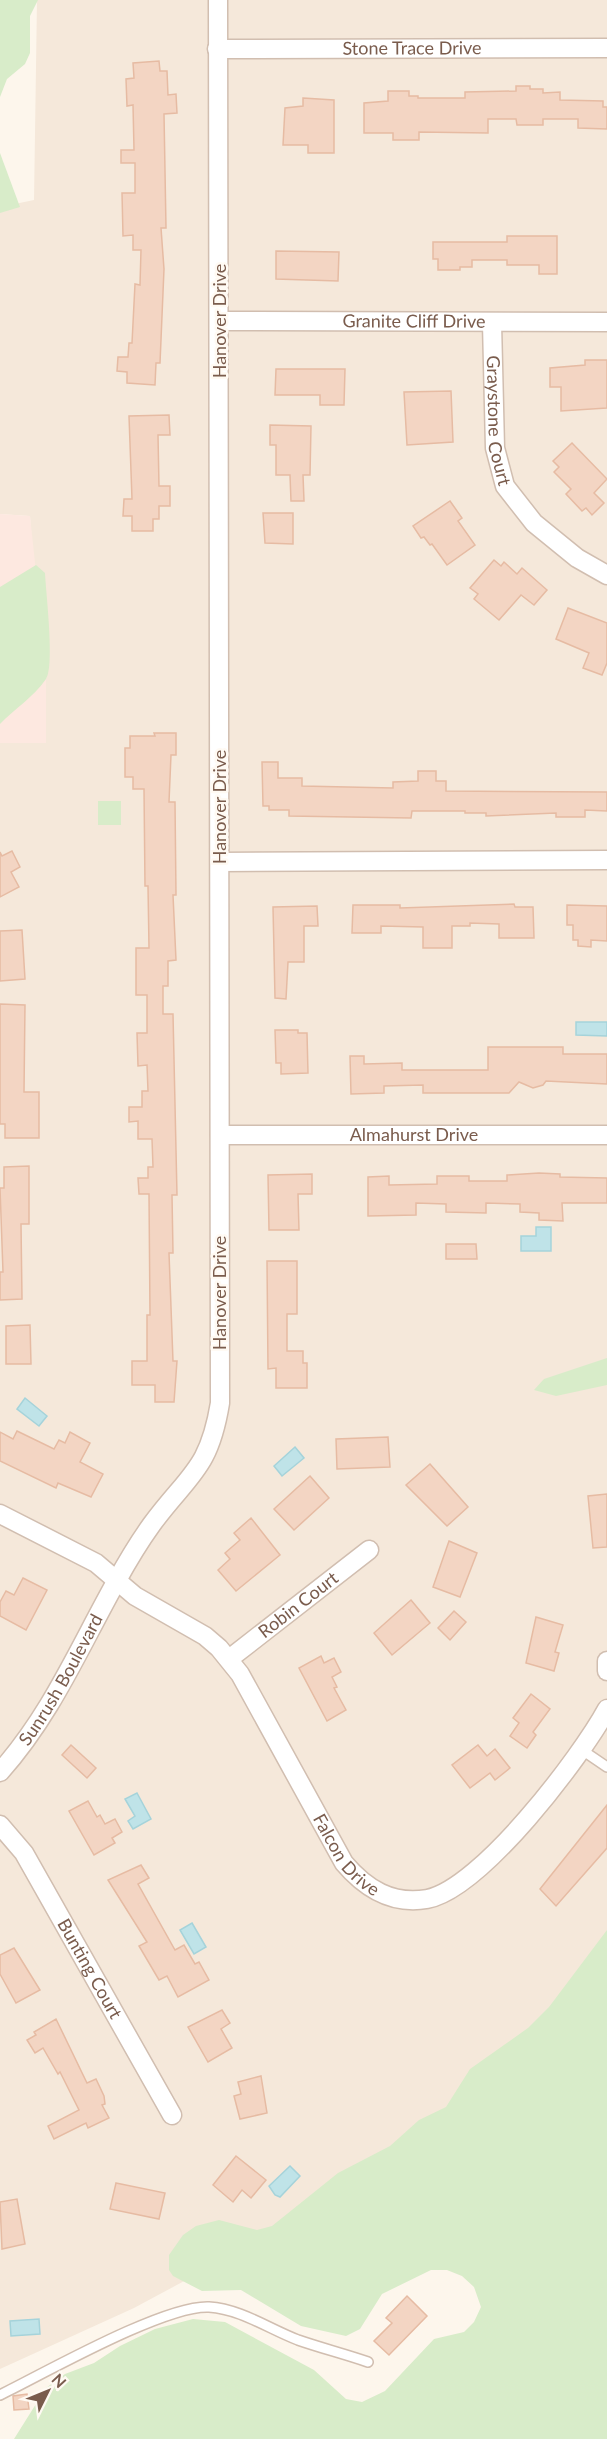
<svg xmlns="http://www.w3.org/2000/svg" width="607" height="2439" font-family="Lato,sans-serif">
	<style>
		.residential { fill: #f5e8da }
		.commercial { fill: #fde8e0 }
		.green { fill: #d8ecc9 }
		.water { fill: #bfe3e8; stroke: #a5d3da; stroke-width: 1.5 }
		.building { fill: #f3d5c3; stroke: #e6bba3; stroke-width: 1.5 }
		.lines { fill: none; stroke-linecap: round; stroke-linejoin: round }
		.lane-casing { stroke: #d1beb0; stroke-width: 12 }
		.street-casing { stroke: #d1beb0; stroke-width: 21 }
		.lane { stroke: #fff; stroke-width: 9 }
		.street { stroke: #fff; stroke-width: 18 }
		.labels { text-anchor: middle; stroke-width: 5; stroke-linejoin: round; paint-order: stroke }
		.street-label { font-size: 18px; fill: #7a5c4d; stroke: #fffaf3 }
	</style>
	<rect width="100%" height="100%" fill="#fdf6ec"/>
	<polygon class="residential" points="37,0 607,0 607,2060 599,2058 134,2308 0,2369 0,743 46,742 30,516 0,514 0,207 34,200"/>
	<polygon class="commercial" points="0,514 30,516 46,665 46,743 0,743"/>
	<g class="green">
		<polygon points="0,0 38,0 30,16 30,53 25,64 7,79 0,97"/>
		<polygon points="0,153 20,207 0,213"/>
		<path d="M 36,565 L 45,573 C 46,594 55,666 46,679 C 33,698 15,708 0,724 L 0,587 Z"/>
		<rect x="98" y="801" width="23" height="24"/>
		<polygon points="607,1358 607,1385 556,1396 534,1390 544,1379"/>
		<polygon points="607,1930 607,2439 14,2439 46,2388 65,2374 94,2363 120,2346 155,2329 193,2319 225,2322 314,2370 346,2399 362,2402 385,2391 434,2339 464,2332 474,2322 481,2307 474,2287 462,2276 447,2270 431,2270 382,2294 360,2329 346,2336 301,2326 241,2290 202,2291 173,2276 169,2270 169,2255 183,2235 196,2226 219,2220 257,2230 272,2226 338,2173 390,2146 419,2120 446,2107 470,2069 528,2028 549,2007"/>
	</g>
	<g class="water">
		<polygon points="576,1022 607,1022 607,1036 576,1035"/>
		<polygon points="536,1227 551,1227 551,1251 521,1251 521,1236 536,1236"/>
		<polygon points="25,1398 47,1416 39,1426 17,1409"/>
		<polygon points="295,1447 304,1458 282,1476 274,1466"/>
		<polygon points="137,1793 151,1819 133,1829 128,1821 135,1816 125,1799"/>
		<polygon points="192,1923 206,1947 194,1954 180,1930"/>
		<polygon points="290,2166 300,2176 280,2197 275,2195 269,2186"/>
		<polygon points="39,2319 40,2334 11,2336 10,2321"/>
	</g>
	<g class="building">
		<polygon points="159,61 160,71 167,71 168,95 176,94 177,113 164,114 166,228 161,228 164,269 160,363 156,363 155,385 127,383 127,372 117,371 118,357 128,357 129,343 132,343 135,284 140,285 141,250 133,250 133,235 123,236 122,193 135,193 135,163 121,163 121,150 134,150 133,105 127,106 126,79 134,78 133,63"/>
		<polygon points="516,86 530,86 530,89 543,89 543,93 560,92 560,100 603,101 603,107 607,107 607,129 578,128 578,119 543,119 543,125 517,125 516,119 488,119 488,133 419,132 419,140 393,140 393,133 364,133 364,103 388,101 388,91 409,91 409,96 418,96 418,98 465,98 465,92 516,91"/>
		<polygon points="303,98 334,100 334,153 308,153 308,145 283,145 285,108 303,106"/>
		<polygon points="507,236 557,236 557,274 539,274 539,265 507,265 507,260 472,260 472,267 460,267 460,270 438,270 438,259 433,259 433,242 507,242"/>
		<polygon points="276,251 339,252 338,281 276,279"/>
		<polygon points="585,360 607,360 607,408 561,411 561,387 550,387 550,368 585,365"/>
		<polygon points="276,369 345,369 344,405 320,405 320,395 275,395"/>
		<polygon points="451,391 453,442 407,445 404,392"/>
		<polygon points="169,415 170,435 158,435 159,486 170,486 170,506 159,506 159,519 153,519 153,531 132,531 132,516 123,516 124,499 132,499 129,416"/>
		<polygon points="270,425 311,426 310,475 303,475 304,501 291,501 290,475 276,475 276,445 270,445"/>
		<polygon points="572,443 607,479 594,493 604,503 592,515 586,508 582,511 566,494 571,489 554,472 559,467 553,461"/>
		<polygon points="450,501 462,518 458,521 475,545 447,565 432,544 430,545 424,537 421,538 413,526"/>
		<polygon points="263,513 293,513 293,544 265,543"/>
		<polygon points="494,560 501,566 504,562 517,574 522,568 547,590 534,605 521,595 499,620 474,599 478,594 470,588"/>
		<polygon points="568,608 607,623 607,663 602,675 583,668 589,653 556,639"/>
		<polygon points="154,733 176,733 176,755 171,755 169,802 175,802 176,895 173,895 176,960 168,961 168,986 163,986 163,1014 173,1014 177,1195 172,1195 173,1253 169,1253 173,1361 177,1361 174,1402 155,1402 155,1385 132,1385 132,1361 147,1361 147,1315 150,1315 149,1194 139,1194 138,1178 148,1178 148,1167 153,1167 152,1139 138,1139 138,1121 129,1122 129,1107 142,1107 142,1091 148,1091 147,1065 138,1066 137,1033 147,1033 147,995 136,995 136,948 149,948 148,886 145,886 144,789 133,789 133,777 125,777 125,748 130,748 130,736 155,736"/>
		<polygon points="262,762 278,762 278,778 302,778 302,786 393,788 393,782 418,781 418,771 436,771 436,781 446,781 446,791 607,792 607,811 585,810 585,817 556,817 556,813 486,816 486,813 465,813 465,811 412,811 411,818 289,816 289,810 269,810 269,806 263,806"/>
		<polygon points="12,851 20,867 11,872 19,887 0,897 0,852 2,856"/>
		<polygon points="514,904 515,907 533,907 534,938 499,938 499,924 470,923 470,926 452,926 452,948 423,948 423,927 381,926 381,933 352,933 353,905 400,905 400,908"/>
		<polygon points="567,905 607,906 607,941 591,940 591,947 578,946 578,940 573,940 573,925 567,925"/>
		<polygon points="317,906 318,926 304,926 304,962 288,962 286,999 275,998 273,907"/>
		<polygon points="22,930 25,979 0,981 0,931"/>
		<polygon points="0,1004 25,1005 24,1092 39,1092 39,1138 5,1138 5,1124 0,1124"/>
		<polygon points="275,1030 298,1030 298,1033 307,1033 308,1073 281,1074 281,1063 276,1063"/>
		<polygon points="488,1047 563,1047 563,1054 607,1054 607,1084 546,1081 543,1085 533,1088 519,1082 509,1093 423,1093 423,1085 384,1086 384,1093 351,1094 350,1056 364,1056 364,1064 402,1063 402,1070 488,1070"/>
		<polygon points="29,1166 29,1224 21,1224 22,1299 0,1300 0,1272 3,1272 0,1188 4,1188 4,1167"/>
		<polygon points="539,1173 560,1174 560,1177 607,1178 607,1203 562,1203 563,1221 539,1220 539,1213 520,1212 520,1204 486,1203 486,1213 446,1212 446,1204 416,1203 416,1215 368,1216 368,1177 389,1176 389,1185 437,1184 437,1176 469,1176 469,1181 507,1181 507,1175"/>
		<polygon points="312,1174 312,1194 298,1194 299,1230 269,1230 268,1175"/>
		<polygon points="446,1244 476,1244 477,1259 446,1259"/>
		<polygon points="267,1261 297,1261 297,1314 287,1314 287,1351 303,1351 303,1363 307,1363 307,1388 276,1388 276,1368 268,1369"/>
		<polygon points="30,1325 31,1364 6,1364 6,1326"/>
		<polygon points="17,1431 54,1449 59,1440 65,1443 70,1432 90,1443 80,1462 103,1474 91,1497 58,1483 56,1488 0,1461 0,1432 13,1439"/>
		<polygon points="388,1437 390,1467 337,1469 336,1439"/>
		<polygon points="430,1464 468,1507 447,1526 406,1485"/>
		<polygon points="310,1476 329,1498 294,1530 274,1509"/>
		<polygon points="607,1494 607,1547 593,1548 588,1496"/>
		<polygon points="251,1518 280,1555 236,1591 218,1570 230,1559 225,1553 240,1540 234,1533"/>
		<polygon points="449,1541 477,1553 460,1597 433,1587"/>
		<polygon points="23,1578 47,1590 26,1630 0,1616 0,1602 6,1591 14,1595"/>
		<polygon points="411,1600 430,1623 392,1655 374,1633"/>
		<polygon points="454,1611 466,1622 450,1640 438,1628"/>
		<polygon points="536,1617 563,1625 555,1652 559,1653 554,1671 526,1663"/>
		<polygon points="321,1656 324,1663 334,1658 341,1672 332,1677 337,1687 334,1688 346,1710 327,1721 299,1668"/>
		<polygon points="531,1694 550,1709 533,1732 536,1735 527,1748 510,1736 519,1723 513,1718"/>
		<polygon points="71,1745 96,1768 87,1778 62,1755"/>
		<polygon points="478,1745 487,1756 495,1749 510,1768 495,1780 490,1773 470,1788 452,1765"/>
		<polygon points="88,1801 97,1817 100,1815 105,1824 115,1819 122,1832 112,1838 115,1843 94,1855 69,1811"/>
		<polygon points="607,1805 607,1848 556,1906 540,1889"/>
		<polygon points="141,1865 149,1878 138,1884 175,1950 184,1945 195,1964 199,1962 209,1980 178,1997 167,1976 159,1980 139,1946 147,1942 108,1880"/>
		<polygon points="14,1948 40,1990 16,2003 0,1974 0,1955"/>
		<polygon points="222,2010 230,2023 221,2029 232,2048 208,2062 188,2027"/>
		<polygon points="56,2019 87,2083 96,2079 104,2096 105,2104 102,2105 109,2118 88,2128 86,2123 54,2139 48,2126 79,2110 60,2072 58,2074 43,2048 35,2053 27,2040 36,2035 34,2032"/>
		<polygon points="261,2076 267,2113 240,2119 234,2096 241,2094 238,2082"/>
		<polygon points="236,2156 266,2180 251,2198 242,2190 233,2202 213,2185"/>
		<polygon points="116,2183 165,2193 159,2219 110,2209"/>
		<polygon points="17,2199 25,2244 2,2249 0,2202"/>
		<polygon points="407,2296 427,2316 389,2355 374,2341 392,2323 386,2318"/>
		<polygon points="27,2394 29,2409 14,2410 13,2396"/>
	</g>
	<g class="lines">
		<defs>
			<g id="lane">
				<polyline points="582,1750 607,1767"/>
				<path d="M 0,2395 C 45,2373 164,2305 209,2307 C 241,2309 269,2329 298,2340 C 321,2348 345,2354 368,2362"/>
			</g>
			<g id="street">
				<path id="s1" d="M 217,49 L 607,48"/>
				<path id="s2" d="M 220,321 L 607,322"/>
				<path id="s3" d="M 492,323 L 495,448 L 505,486 L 534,523 L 577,558 L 607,575"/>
				<polyline points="220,862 607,860"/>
				<path id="s4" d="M 220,1135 L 607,1135"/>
				<path id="s5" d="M 0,1514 L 96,1563 L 135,1596 L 205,1636 L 219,1648 L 240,1674 L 344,1863 C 366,1889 392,1905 427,1899 C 481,1889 581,1757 607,1709"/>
				<path id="s6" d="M 229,1659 L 369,1550"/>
				<polyline points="607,1661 607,1671"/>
				<path id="s7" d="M 0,1772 C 51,1715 79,1648 116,1582 C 127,1562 139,1542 152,1524 C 189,1474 209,1470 220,1403 L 218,0"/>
				<path id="s8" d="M 0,1825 L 24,1853 L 172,2115"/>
			</g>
		</defs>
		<use href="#lane" class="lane-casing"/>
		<use href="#street" class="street-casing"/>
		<use href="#lane" class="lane"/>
		<use href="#street" class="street"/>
	</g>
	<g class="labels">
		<g class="street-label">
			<text dy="6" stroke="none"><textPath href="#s1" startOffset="195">Stone Trace Drive</textPath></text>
			<text transform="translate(220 321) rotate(-90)" y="6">Hanover Drive</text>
			<text dy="6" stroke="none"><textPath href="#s2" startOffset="194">Granite Cliff Drive</textPath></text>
			<text dy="6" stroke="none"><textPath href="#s3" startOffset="98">Graystone Court</textPath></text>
			<text transform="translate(220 807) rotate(-90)" y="6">Hanover Drive</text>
			<text dy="6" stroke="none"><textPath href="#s4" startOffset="194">Almahurst Drive</textPath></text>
			<text transform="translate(220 1293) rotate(-90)" y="6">Hanover Drive</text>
			<text dy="6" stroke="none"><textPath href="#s6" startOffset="88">Robin Court</textPath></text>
			<text dy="6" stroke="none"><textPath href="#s7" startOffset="111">Sunrush Boulevard</textPath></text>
			<text dy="6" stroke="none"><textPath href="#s5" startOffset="502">Falcon Drive</textPath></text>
			<text dy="6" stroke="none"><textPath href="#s8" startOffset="170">Bunting Court</textPath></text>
		</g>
	</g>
	<g transform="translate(48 2391) rotate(47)" stroke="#fffaf3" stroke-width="4.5" paint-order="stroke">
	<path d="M0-4.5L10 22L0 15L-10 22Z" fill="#7a5c4d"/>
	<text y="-9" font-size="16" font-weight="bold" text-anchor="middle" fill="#7a5c4d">N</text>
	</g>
</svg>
